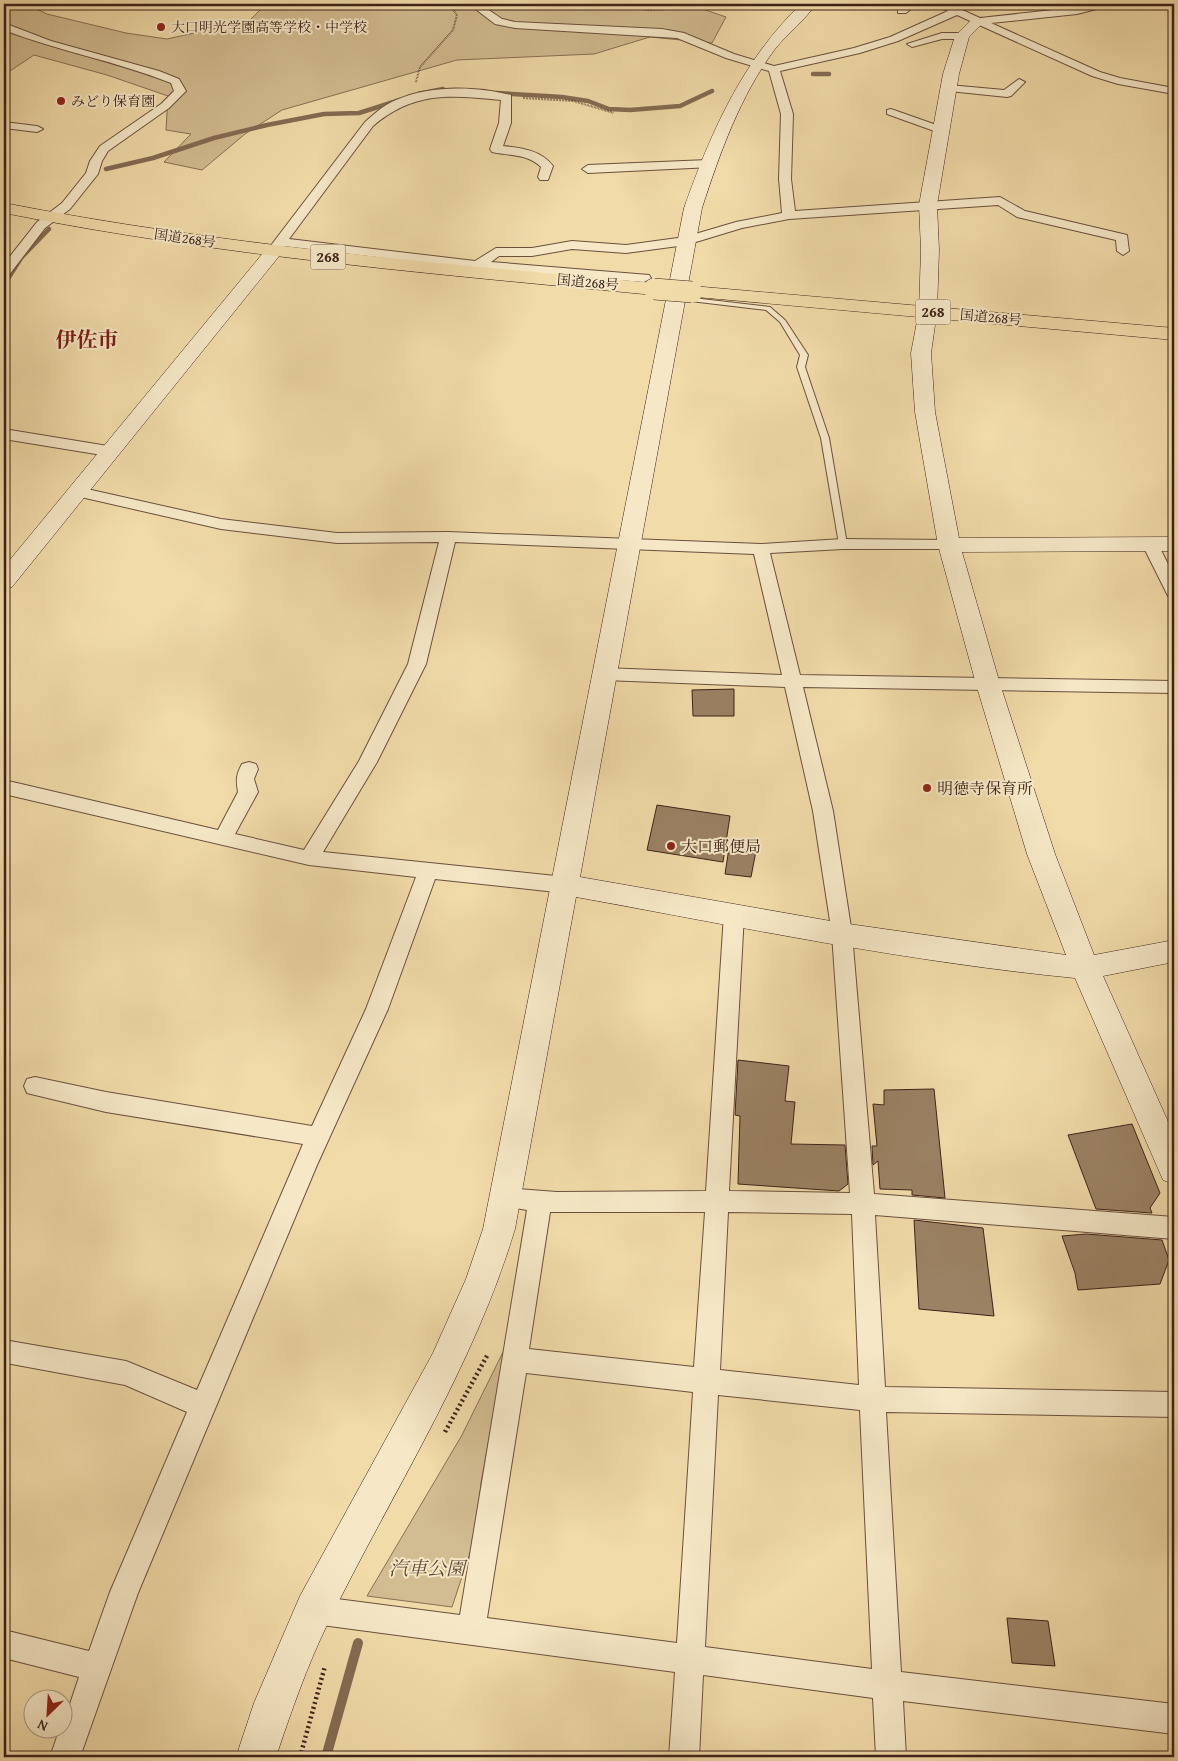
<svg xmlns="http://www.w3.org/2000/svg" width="1178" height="1761" font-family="'Gentium Book Plus','Noto Serif JP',serif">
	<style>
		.green { fill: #d2bc91; stroke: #886f55 }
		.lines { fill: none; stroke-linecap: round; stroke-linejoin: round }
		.stream-far2 { stroke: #846b52; stroke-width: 4.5 }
		.stream-far1 { stroke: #846b52; stroke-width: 5.5 }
		.stream { stroke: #846b52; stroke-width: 10 }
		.building { fill: #9b8264; stroke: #3d2219 }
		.lane-casing { stroke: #6a503d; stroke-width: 2 }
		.street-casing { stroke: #6a503d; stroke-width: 2 }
		.secondary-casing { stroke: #3d2219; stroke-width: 1 }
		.highway-casing { stroke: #3d2219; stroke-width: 1 }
		.path-far1 { stroke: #3d2219; stroke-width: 2; stroke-dasharray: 0.5 1; stroke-linecap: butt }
		.path { stroke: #3d2219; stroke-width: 4.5; stroke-dasharray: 2 3; stroke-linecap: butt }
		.lane { fill: #f6e8c7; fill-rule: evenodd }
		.street { fill: #f6e8c7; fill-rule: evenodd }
		.secondary { fill: #f6e8c7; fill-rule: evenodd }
		.highway { fill: #f1dba9; fill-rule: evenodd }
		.highway-bridge-casing { stroke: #3d2219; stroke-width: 22; stroke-linecap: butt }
		.highway-bridge { stroke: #f1dba9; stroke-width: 21 }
		.poi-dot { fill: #8f2418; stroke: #f6e8c7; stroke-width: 2 }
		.labels { text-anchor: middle; stroke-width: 4; stroke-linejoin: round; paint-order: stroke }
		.far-poi-label { font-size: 14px; fill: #3d2219; stroke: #f6e8c7; text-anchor: start }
		.far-street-label { font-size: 14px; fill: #3d2219; stroke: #f6e8c7 }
		.shield { fill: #f6e8c7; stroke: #745d4d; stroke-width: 1 }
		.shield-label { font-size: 15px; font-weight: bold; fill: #3d2219 }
		.poi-label { font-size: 16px; fill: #3d2219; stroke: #f6e8c7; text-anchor: start }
		.near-park-label { font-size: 19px; font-style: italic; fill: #624837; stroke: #f6e8c7 }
		.far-town-label { font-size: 21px; font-weight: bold; fill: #7a1f14; stroke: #f6e8c7 }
	</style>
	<rect width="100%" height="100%" fill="#f1dba9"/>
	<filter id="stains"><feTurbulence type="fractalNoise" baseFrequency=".004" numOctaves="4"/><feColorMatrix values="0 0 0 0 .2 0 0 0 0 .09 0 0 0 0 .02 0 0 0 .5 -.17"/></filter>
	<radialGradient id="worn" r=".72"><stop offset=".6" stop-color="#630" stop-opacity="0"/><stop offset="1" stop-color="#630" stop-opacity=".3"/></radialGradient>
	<g class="green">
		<polygon points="4,4 26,4 47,14 126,33 167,39 249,21 266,4 699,4 694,6 726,17 712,43 650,37 594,54 457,60 282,110 245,134 202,170 164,162 191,134 166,130 168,96 107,75 34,55 4,75"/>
		<polygon points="506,1346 481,1483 476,1535 452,1607 367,1596 462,1435"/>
	</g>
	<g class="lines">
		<g class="stream-far2">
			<polyline points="813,74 829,74"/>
			<polyline points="497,93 562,97 588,101 609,109 630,110 680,106 712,91"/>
			<polyline points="418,94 443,89"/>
			<polyline points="106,169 153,158 214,138 267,125 324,114 359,113 400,100"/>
			<polyline points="6,282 21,258 49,229"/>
		</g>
		<polyline class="stream-far1" points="4,285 7,281"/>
		<polyline class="stream" points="326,1757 358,1643"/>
	</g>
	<g class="building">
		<polygon points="734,689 734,716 693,716 692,690"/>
		<polygon points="657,805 730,816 723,862 647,850"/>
		<polygon points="729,848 756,851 751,877 725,874"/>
		<polygon points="738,1060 789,1066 785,1101 795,1102 791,1144 845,1145 848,1184 839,1191 738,1184 740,1116 735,1115"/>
		<polygon points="934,1089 945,1198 912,1195 912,1190 880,1189 878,1161 873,1165 872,1146 877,1146 873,1104 884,1105 884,1090"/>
		<polygon points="1132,1124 1160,1193 1150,1208 1152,1213 1096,1209 1068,1135"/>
		<polygon points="914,1220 983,1228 994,1316 919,1309"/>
		<polygon points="1086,1234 1162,1240 1169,1260 1160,1284 1078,1290 1075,1273 1062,1236"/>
		<polygon points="1007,1618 1048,1621 1055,1666 1012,1663"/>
	</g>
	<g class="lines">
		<defs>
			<polygon id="lane" points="684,297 770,307 785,320 808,355 805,367 829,438 847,544 846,546 843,546 839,544 821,438 797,367 800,355 780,322 766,310 682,300 682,298"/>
			<g id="street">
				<path d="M 469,4 L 480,4 L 502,19 L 515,22 L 662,29 L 684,33 L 734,54 L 774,66 L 854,48 L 890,37 L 948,11 L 941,8 L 942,4 L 949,4 L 980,18 L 1109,4 L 1108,6 L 1077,14 L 991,23 L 1100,72 L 1120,78 L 1174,88 L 1174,94 L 1118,84 L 1092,76 L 957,15 L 898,41 L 860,53 L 780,71 L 793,114 L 791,179 L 795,211 L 1000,197 L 1025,211 L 1127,235 L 1129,251 L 1123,255 L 1117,251 L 1116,240 L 1017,217 L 998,205 L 789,219 L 742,228 L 686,245 L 626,253 L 572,249 L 532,256 L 499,256 L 491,262 L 649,275 L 651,278 L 644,282 L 478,269 L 284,246 L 279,254 L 269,254 L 268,251 L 269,248 L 365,122 C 375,113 384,105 396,100 C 430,85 476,86 511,95 L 511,123 L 503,146 C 521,148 541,150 553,166 L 548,180 L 540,180 L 538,177 L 541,167 C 527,153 509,156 492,152 L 490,149 L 499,123 L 501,100 C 450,95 414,91 373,126 L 289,239 L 475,261 L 496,248 L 532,248 L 572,241 L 626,245 L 685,237 L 736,222 L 782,213 L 779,179 L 781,114 L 769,71 L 726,58 L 677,38 L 515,28 L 495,24 Z"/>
				<polygon points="906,4 917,4 906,13 898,13 898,9"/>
				<path d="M 4,23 L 51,41 L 159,71 L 179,79 L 186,91 L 169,108 L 108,151 L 102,161 L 98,174 L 70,209 L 45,228 L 9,275 L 4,276 L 4,264 L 37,222 L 62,203 L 86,173 L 90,161 L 100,146 L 161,104 L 174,91 L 171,83 C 116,61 58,51 4,30 Z"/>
				<polygon points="942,33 962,33 967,36 962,39 942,39 912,47 907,44"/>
				<polygon points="1019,79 1025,82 1011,96 1007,97 949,91 943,88 949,85 1004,90"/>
				<polygon points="891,109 945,128 947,130 941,133 937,132 887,114 887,110"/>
				<polygon points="4,122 37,126 43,129 37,132 4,128"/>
				<polygon points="708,160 714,164 712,167 588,173 582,169 588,165"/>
				<polygon points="4,429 108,446 116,451 108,456 4,439"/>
				<path d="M 78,487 L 221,519 L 337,533 L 448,532 L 761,544 L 843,539 L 949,540 L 955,541 L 957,545 L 955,549 L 843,549 L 770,553 L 800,675 L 1174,681 L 1174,693 L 803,687 L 833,811 L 852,934 L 874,1194 L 1174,1217 L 1174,1239 L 875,1215 L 885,1387 L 1174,1392 L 1174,1417 L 886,1412 L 901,1672 L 1174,1704 L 1174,1734 L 903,1701 L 906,1757 L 876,1757 L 873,1698 L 703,1675 L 699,1757 L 669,1757 L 675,1672 L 314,1624 L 304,1620 L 300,1610 L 304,1600 L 314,1596 L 460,1615 L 527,1210 L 497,1205 L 493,1198 L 497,1191 L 505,1188 L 557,1192 L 706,1191 L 724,914 L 727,908 L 734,906 L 741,908 L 744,914 L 729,1191 L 850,1193 L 832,934 L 813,811 L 785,687 L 604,680 L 598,678 L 595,674 L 598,670 L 604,668 L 782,675 L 754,554 L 455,542 L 426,664 L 377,762 L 323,852 L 565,877 L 572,880 L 575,885 L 572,890 L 565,893 L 435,879 L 388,1009 L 317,1165 L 138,1593 L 80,1757 L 50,1757 L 60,1728 L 62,1728 L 79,1677 L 4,1658 L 4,1630 L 89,1651 L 110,1592 L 187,1412 L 125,1385 L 6,1363 L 4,1362 L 4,1340 L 126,1361 L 197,1390 L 303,1144 L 106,1112 L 35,1095 L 27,1093 L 24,1086 L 27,1079 L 35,1077 L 106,1092 L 312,1126 L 366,1009 L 416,877 L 309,865 L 4,794 L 4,780 L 218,830 L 238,792 C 236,780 236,775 242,764 L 249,762 L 256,764 L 258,769 L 254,779 L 258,792 L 235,834 L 304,850 L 359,761 L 408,664 L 439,542 L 337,543 L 221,529 L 72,495 L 70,492 ZM 550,1212 L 705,1212 L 694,1367 L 529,1349 ZM 728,1212 L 852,1214 L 859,1385 L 720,1370 ZM 526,1373 L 693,1392 L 677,1643 L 487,1618 ZM 718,1395 L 860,1410 L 872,1669 L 705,1647 Z"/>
				<polygon points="1150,539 1156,540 1174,576 1174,597 1168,596 1142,544 1144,540"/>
			</g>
			<g id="secondary">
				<path d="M 801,4 L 816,4 C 805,20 788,33 775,49 C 740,96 720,153 702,208 L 580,877 L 842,923 L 1066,955 L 1027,854 L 976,684 L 938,545 L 915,412 L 911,353 L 919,311 L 921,250 L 919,205 L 943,74 L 955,36 L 973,18 L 983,18 L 985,21 L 969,37 L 959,74 L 937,205 L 939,250 L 937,311 L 931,353 L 935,412 L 959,538 L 1174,537 L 1174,551 L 962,552 L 1000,684 L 1055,854 L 1094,955 L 1174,940 L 1174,962 L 1103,976 L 1174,1135 L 1174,1184 L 1163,1180 L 1075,978 C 908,962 741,927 576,897 L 515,1229 C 473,1369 392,1492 328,1623 C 307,1666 291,1712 276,1757 L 236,1757 L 254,1703 L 300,1596 L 433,1353 L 466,1279 L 483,1229 L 684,208 C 711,132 742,61 801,4 Z"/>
				<polygon points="274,246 280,247 283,251 280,255 12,587 4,589 4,567 268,247"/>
			</g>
			<g id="highway">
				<path d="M 4,203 C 219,245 436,263 654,283 L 661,285 L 663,289 L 661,293 L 654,295 C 436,274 219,256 4,213 Z"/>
				<polygon points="692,286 1174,328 1174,340 685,296 683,292 685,288"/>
			</g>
		</defs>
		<use href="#lane" class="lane-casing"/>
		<use href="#street" class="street-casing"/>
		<use href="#secondary" class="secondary-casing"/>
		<use href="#highway" class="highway-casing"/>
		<g class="path-far1">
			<polyline points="613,4 648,10 668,9"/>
			<polyline points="416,82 420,67 453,30 457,15 449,4"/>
			<polyline points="523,98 573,101 614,113"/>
		</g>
		<g class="path">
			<polyline points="445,1432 488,1354"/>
			<polyline points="300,1757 325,1666"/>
		</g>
		<use href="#lane" class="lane"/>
		<use href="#street" class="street"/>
		<use href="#secondary" class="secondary"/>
		<use href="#highway" class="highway"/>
		<defs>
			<polyline id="highway-bridge" points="654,289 692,292"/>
		</defs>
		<use href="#highway-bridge" class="highway-bridge-casing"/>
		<use href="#highway-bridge" class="highway-bridge"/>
	</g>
	<g class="poi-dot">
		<circle cx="161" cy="27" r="5"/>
		<circle cx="61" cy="101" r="5"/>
		<circle cx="927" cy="788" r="5"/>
		<circle cx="671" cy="846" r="5"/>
	</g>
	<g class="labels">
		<g class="far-poi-label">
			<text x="171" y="32">大口明光学園高等学校・中学校</text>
			<text x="71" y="106">みどり保育園</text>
		</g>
		<g class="far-street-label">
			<text transform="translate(185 238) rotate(8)" y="5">国道268号</text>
			<text transform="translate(588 282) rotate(5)" y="5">国道268号</text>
			<text transform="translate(991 317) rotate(5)" y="5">国道268号</text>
		</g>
		<g class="shield">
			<rect x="310.5" y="244.5" width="35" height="25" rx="4"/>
			<rect x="915.5" y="299.5" width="35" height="25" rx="4"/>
		</g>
		<g class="shield-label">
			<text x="328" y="262">268</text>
			<text x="933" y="317">268</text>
		</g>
		<g class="poi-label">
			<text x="937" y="794">明徳寺保育所</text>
			<text x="681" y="852">大口郵便局</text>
		</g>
		<g class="near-park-label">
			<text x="427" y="1575">汽車公園</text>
		</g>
		<g class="far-town-label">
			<text x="87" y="347">伊佐市</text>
		</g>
	</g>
	<rect width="1178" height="1761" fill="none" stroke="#f1dba9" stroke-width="20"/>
	<rect x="5" y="5" width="1168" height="1751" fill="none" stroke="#3d2219" stroke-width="2.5"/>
	<rect x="10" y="10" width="1158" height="1741" fill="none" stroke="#3d2219"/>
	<g transform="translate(48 1714) rotate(205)"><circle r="24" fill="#f6e8c7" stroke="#ac9981"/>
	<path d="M0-4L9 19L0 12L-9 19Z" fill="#8f2418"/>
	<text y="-8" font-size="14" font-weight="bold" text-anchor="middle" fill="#3d2219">N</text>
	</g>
	<rect width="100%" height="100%" filter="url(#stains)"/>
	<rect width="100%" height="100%" fill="url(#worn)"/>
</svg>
